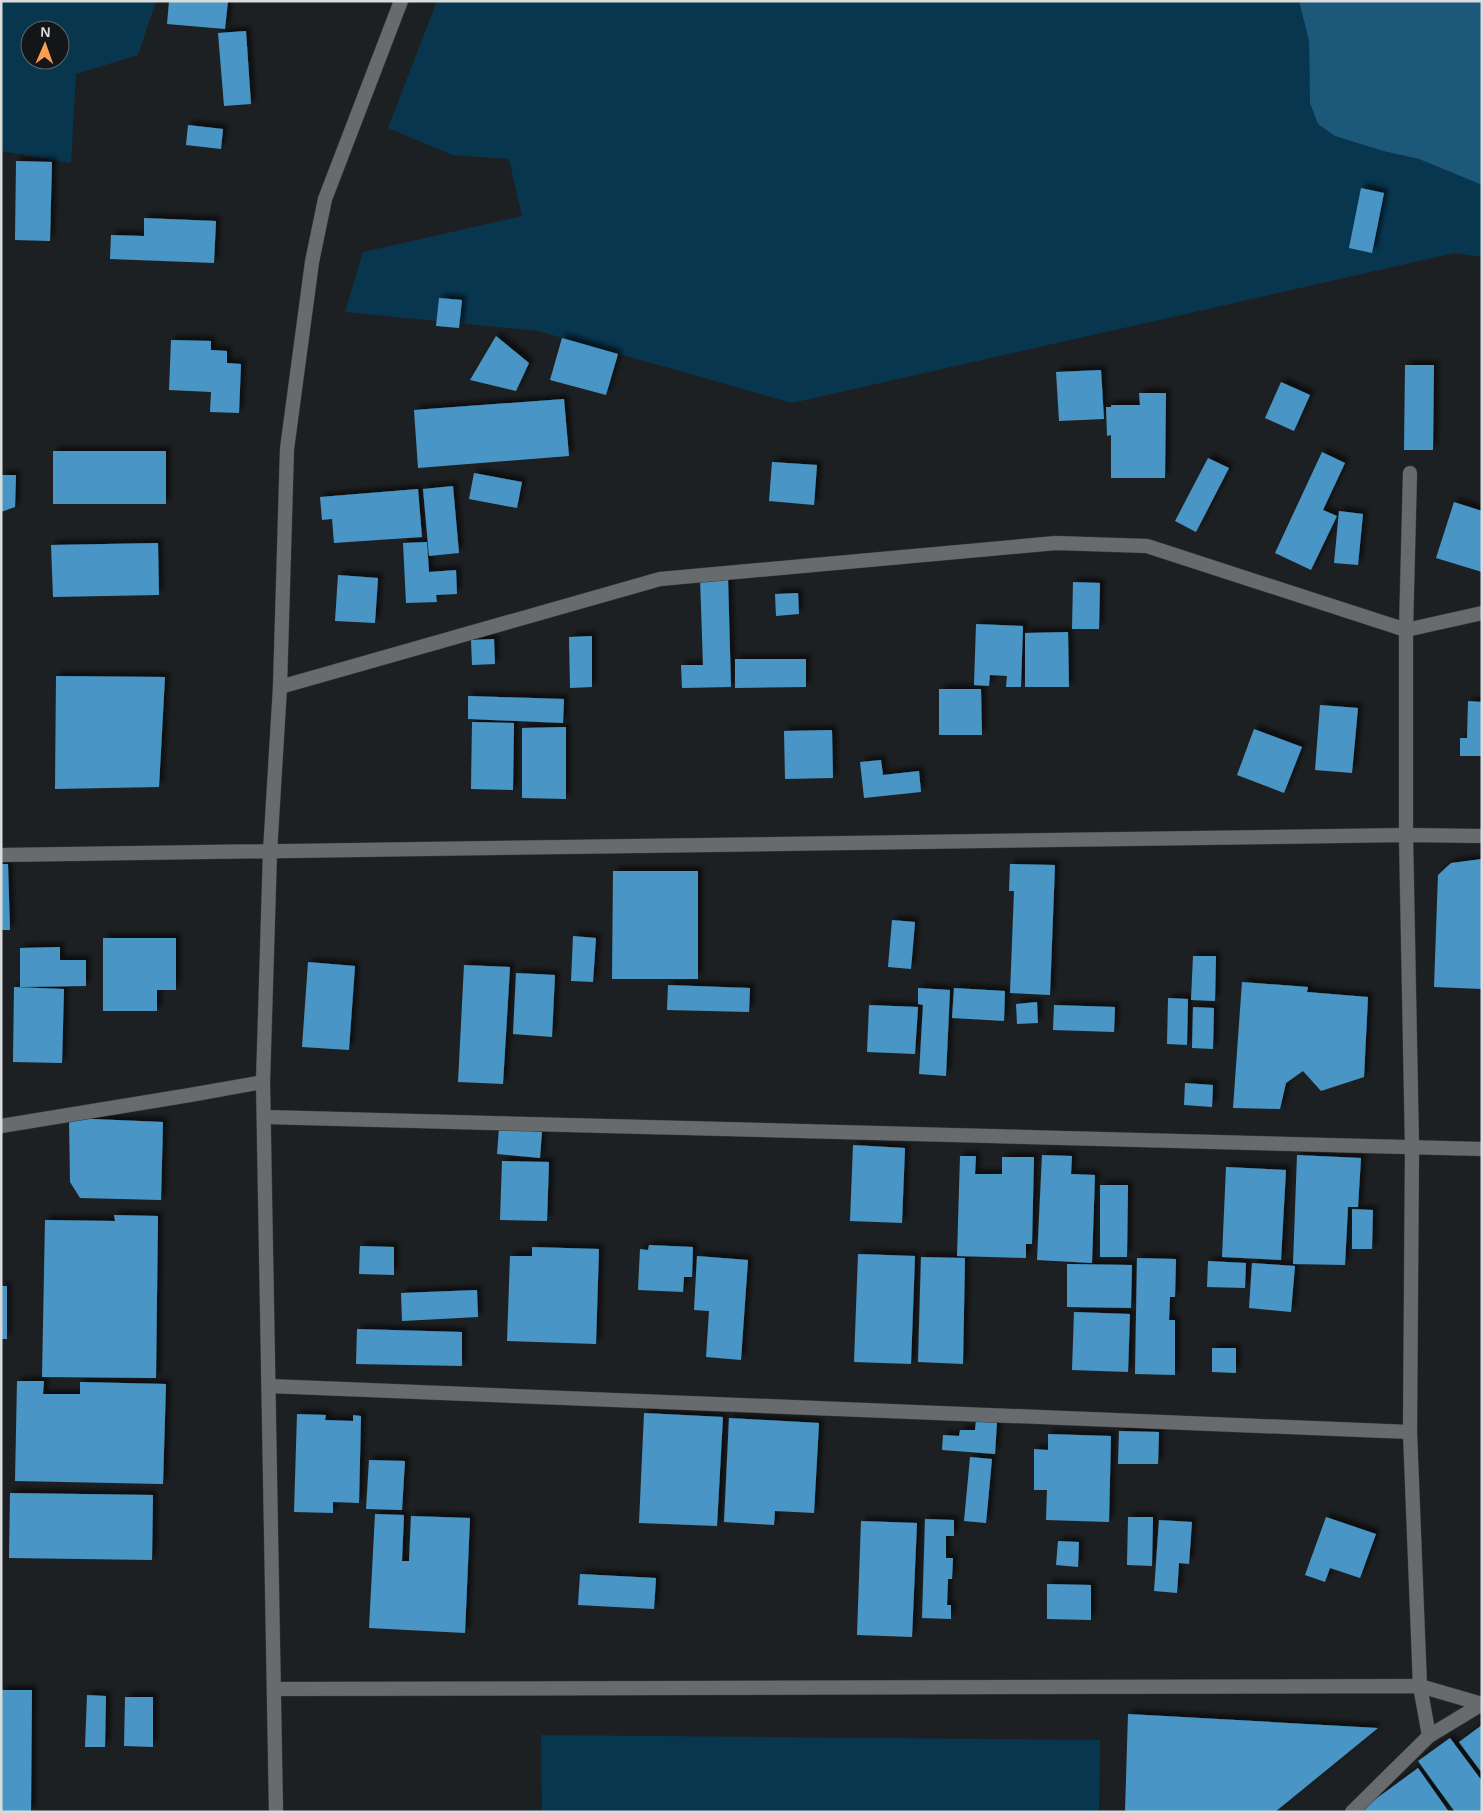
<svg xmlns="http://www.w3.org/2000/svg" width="1483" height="1813" font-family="Arial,sans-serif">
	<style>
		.green { fill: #08364f; fill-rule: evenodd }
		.water { fill: #1c587a }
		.building { fill: #4a96c6; filter: url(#shadow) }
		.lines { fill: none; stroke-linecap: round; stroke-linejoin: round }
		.minor-casing { stroke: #393b3d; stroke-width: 15 }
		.tertiary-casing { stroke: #393b3d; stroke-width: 15 }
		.minor { stroke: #686b6e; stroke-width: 14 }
		.tertiary { stroke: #686b6e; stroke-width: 14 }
	</style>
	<defs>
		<filter id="shadow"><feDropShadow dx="4.5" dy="-4.5" stdDeviation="2.5" flood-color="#0009"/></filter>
	</defs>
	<rect width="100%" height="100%" fill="#1d2022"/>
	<g class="green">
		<path d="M 1,1 L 156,1 L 138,55 L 76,74 L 71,163 L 1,151 ZM 30,30 L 60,30 L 60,60 L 30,60 Z"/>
		<polygon points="437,1 1299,1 1309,41 1309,78 1336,136 1383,151 1419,159 1482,185 1482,257 1455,253 792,403 538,331 345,312 363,252 522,216 509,159 452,155 388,128"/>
		<polygon points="541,1735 1100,1740 1099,1812 542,1812"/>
	</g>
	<polygon class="water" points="1299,1 1482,1 1482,185 1419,159 1383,151 1335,136 1318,124 1310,103 1309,41"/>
	<g class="building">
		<polygon points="169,1 228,1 225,29 167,24"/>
		<polygon points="246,31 251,104 224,106 218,33"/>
		<polygon points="188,125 223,129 221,149 186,145"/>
		<polygon points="16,161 52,162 50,241 15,240"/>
		<polygon points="1361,188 1384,193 1372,253 1349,248"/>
		<polygon points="144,218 216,221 214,263 110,259 111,235 144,236"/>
		<polygon points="439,298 462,300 459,328 436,326"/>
		<polygon points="496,336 529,363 516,391 470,380"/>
		<polygon points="562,338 618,354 606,395 550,380"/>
		<polygon points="171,340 211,341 211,350 227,351 227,363 241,364 239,413 210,412 211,392 169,390"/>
		<polygon points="1405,365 1434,365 1433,450 1404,450"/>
		<polygon points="1101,370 1104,419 1059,421 1056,372"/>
		<polygon points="1281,382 1310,395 1294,431 1265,418"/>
		<polygon points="1139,393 1166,393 1165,478 1111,478 1111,435 1107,436 1106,407 1111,407 1111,405 1140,405"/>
		<polygon points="564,399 569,456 418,468 414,410"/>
		<rect x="53" y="451" width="113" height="53"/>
		<polygon points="1322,452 1345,463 1323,510 1337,516 1311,570 1275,553"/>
		<polygon points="1208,458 1229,468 1196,532 1175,521"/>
		<polygon points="772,462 817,465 814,505 769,501"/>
		<polygon points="474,473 522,482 517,508 469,499"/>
		<polygon points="1,475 16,475 15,507 1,512"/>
		<polygon points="453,486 459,553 429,556 423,489"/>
		<polygon points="418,489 422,537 334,543 332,519 322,520 320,497"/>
		<polygon points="1454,502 1482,511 1482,572 1436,558"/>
		<polygon points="1339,511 1363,514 1358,565 1334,563"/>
		<polygon points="427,542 429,572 456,570 457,594 436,595 437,602 406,603 403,543"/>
		<polygon points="158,543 159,595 53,597 51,545"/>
		<polygon points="338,575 378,578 375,623 335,621"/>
		<polygon points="700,578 728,578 731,687 682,688 681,665 703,665"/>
		<polygon points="1073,582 1100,583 1099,629 1072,629"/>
		<polygon points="798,593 799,614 776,616 775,594"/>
		<polygon points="976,624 1023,626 1021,687 1006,687 1007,676 990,675 989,686 974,685"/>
		<polygon points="1068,632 1069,687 1025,687 1025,633"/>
		<polygon points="592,636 592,687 570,688 569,637"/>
		<polygon points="494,639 495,664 472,665 471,640"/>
		<polygon points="735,659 806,659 806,687 735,688"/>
		<polygon points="56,676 165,677 159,787 55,789"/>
		<polygon points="939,689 981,689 982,735 939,735"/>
		<polygon points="468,696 564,699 563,723 468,719"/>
		<polygon points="1468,701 1482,702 1482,756 1460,756 1460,738 1467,738"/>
		<polygon points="1320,705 1358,708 1352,773 1315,770"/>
		<polygon points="472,722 514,723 513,790 471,789"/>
		<polygon points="566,727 566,799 522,798 522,728"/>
		<polygon points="1254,729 1302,747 1284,793 1237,775"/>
		<polygon points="832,730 833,778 785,779 784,731"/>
		<polygon points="881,760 883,775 919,771 921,792 864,798 860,762"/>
		<polygon points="1482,859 1482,989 1434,987 1438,875 1451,863"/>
		<polygon points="1,864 8,864 10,930 1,930"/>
		<polygon points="1010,864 1055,865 1050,995 1010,993 1014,891 1009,891"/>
		<polygon points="613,871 698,871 698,979 612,979"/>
		<polygon points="892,920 915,922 911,969 888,967"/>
		<polygon points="573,936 596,938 593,982 571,981"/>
		<polygon points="103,938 176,938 176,990 157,990 157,1011 103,1011"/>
		<polygon points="60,947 60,960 86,960 86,986 20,987 20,948"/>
		<polygon points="1193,956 1216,956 1215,1001 1191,1000"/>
		<polygon points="308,962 355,966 349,1050 302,1047"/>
		<polygon points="464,965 510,967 503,1084 458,1082"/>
		<polygon points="516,973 555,975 552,1037 513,1034"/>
		<polygon points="1242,982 1308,987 1307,992 1368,997 1364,1077 1321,1091 1303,1071 1286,1083 1280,1109 1233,1108"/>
		<polygon points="668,985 750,988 749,1012 667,1010"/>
		<polygon points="14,987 64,989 62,1063 13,1062"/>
		<polygon points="918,988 950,990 946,1076 919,1074 923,1005 918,1004"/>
		<polygon points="954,988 1005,991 1004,1021 952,1018"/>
		<polygon points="1168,998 1188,999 1187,1045 1167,1044"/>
		<polygon points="1037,1002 1038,1023 1017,1024 1016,1004"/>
		<polygon points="869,1005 918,1007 915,1054 867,1052"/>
		<polygon points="1054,1005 1115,1007 1114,1032 1053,1030"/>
		<polygon points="1193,1007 1214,1008 1213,1049 1192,1048"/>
		<polygon points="1185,1083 1213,1085 1212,1107 1184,1105"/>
		<polygon points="69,1118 163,1122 161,1200 80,1198 70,1182"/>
		<polygon points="499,1128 542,1132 540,1158 497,1154"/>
		<polygon points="853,1145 905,1148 902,1223 850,1221"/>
		<polygon points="1042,1155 1072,1156 1071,1174 1095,1175 1092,1263 1037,1260"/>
		<polygon points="1297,1155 1361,1158 1358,1207 1348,1207 1345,1265 1293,1264"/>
		<polygon points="960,1156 976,1156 975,1174 1002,1174 1002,1157 1034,1157 1032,1244 1026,1244 1026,1258 957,1256"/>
		<polygon points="502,1161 549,1162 547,1221 500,1220"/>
		<polygon points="1226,1167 1286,1170 1281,1260 1222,1257"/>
		<polygon points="1100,1185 1128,1185 1127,1257 1100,1257"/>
		<polygon points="1352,1209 1373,1210 1372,1249 1352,1249"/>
		<polygon points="114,1215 158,1216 156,1378 42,1377 45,1220 115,1221"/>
		<polygon points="649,1245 693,1247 692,1277 684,1277 683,1292 638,1290 640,1249 648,1250"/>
		<polygon points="360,1246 394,1247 394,1275 359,1274"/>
		<polygon points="532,1247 599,1249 596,1344 507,1341 510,1256 532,1256"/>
		<polygon points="858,1254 915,1256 911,1364 854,1362"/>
		<polygon points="697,1256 748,1260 741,1360 706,1357 709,1311 694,1310"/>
		<polygon points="921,1257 965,1258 963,1364 918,1362"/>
		<polygon points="1137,1258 1176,1259 1175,1297 1170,1297 1169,1320 1175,1320 1175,1375 1135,1374"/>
		<polygon points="1208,1261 1246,1263 1245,1288 1207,1287"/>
		<polygon points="1252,1263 1295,1266 1291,1312 1249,1308"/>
		<polygon points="1067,1264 1132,1265 1131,1308 1067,1307"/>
		<rect x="1" y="1286" width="6" height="53"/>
		<polygon points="477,1290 478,1317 402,1321 401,1293"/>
		<polygon points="1074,1312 1130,1314 1128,1372 1072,1370"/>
		<polygon points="357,1329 462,1332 462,1366 356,1364"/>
		<polygon points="1212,1348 1236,1348 1236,1373 1212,1372"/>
		<polygon points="17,1381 44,1381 43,1394 80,1394 80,1382 166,1384 163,1484 15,1481"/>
		<polygon points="644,1413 723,1417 717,1526 639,1523"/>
		<polygon points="297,1414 326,1415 325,1420 353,1421 353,1415 361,1416 359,1503 333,1502 333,1513 294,1512"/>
		<polygon points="729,1418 819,1423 814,1513 775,1511 774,1525 724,1522"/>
		<polygon points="976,1420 997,1422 995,1454 942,1450 943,1435 959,1436 960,1430 975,1430"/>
		<polygon points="1119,1431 1159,1432 1158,1464 1118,1464"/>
		<polygon points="1048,1434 1111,1436 1109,1522 1046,1520 1047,1490 1034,1490 1034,1449 1048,1450"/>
		<polygon points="970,1457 992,1459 986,1523 964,1521"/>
		<polygon points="369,1460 405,1461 402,1510 366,1509"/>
		<polygon points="10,1493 153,1495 152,1560 9,1558"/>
		<polygon points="375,1514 404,1515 402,1561 409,1561 411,1516 470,1518 465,1633 369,1628"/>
		<polygon points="1128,1517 1153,1517 1152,1566 1127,1565"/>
		<polygon points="1326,1517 1376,1534 1360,1578 1330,1568 1325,1582 1305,1575"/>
		<polygon points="925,1519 954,1520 954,1536 946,1536 946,1558 953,1558 952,1579 948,1579 947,1605 951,1605 951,1619 922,1618"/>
		<polygon points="1159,1520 1192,1522 1189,1564 1179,1563 1177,1593 1154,1591"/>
		<polygon points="861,1521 917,1523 912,1637 857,1635"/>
		<polygon points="1058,1541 1079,1542 1078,1567 1056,1565"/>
		<polygon points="580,1574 656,1578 654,1609 578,1605"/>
		<polygon points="1047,1584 1091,1585 1091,1620 1047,1619"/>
		<polygon points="1,1690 32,1690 31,1812 1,1812"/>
		<polygon points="87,1695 106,1696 105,1747 85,1747"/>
		<polygon points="125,1697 153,1697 153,1747 124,1746"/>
		<polygon points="1128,1714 1378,1728 1275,1812 1125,1812"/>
		<polygon points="1482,1725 1482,1773 1459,1742"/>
		<polygon points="1450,1738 1482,1781 1482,1812 1455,1812 1418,1761"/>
		<polygon points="1418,1768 1449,1812 1358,1812"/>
	</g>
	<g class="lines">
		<defs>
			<g id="minor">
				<polyline points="1410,473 1406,630 1406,835 1412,1147 1410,1432 1420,1686 1429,1736"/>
				<polyline points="280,687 660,579 1056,543 1147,546 1406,630 1482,613"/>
				<polyline points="1,855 1406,835 1482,836"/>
				<polyline points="265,1117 1482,1149"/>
				<polyline points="1,1126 190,1095 263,1082"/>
				<polyline points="269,1386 1410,1432"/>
				<polyline points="274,1689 1420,1686 1482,1704"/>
				<polyline points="1352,1812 1429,1736 1482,1704"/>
			</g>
			<polyline id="tertiary" points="276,1812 263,1082 270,852 280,687 287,449 312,262 325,199 401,1"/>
		</defs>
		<use href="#minor" class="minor-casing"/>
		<use href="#tertiary" class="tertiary-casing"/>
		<use href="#minor" class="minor"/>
		<use href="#tertiary" class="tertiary"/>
	</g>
	<rect width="1483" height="1813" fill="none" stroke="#d9dbdc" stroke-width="5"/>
	<g transform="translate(45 45) rotate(2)"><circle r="24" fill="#131619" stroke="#626567"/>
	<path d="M0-4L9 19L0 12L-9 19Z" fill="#fb9e50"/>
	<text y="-8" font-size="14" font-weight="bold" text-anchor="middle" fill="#d9dbdc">N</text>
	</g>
</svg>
